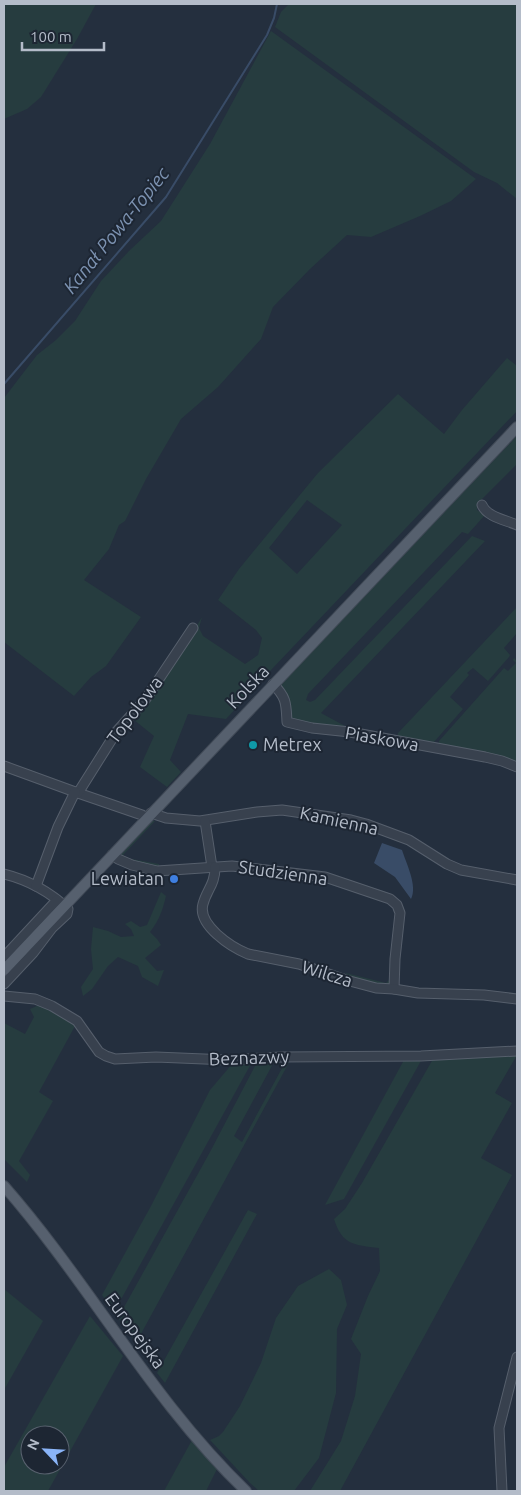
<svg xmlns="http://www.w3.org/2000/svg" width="521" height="1495" font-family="Ubuntu,sans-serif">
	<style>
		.green { fill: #263c3f; fill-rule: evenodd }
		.water { fill: #394c67 }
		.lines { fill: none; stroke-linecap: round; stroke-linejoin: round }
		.stream { stroke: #394c67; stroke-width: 2 }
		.minor-casing { stroke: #565f6c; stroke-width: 11 }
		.major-casing { stroke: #414a57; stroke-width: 12 }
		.minor { stroke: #38414e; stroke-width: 9 }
		.major { stroke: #56606e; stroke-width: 10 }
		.culture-dot { fill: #0f9aa8; stroke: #1d2633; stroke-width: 2 }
		.shop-dot { fill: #3f7fe0; stroke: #1d2633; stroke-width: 2 }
		.labels { text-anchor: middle; stroke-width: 4; stroke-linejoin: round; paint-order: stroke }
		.street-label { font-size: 18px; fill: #b4bcc9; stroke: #1d2633 }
		.poi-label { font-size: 18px; fill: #b4bcc9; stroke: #1d2633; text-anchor: start }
		.water-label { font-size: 19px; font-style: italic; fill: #7c92b1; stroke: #1d2633 }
	</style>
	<rect width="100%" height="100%" fill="#242f3e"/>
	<g class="green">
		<polygon points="4,4 96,4 77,39 41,97 27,109 4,119"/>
		<polygon points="289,4 517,4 517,199 497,183 474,172 275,27 281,12"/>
		<polygon points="271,31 476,179 451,201 420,216 371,237 347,235 310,269 273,307 261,339 218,387 181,419 146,479 125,521 119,525 109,549 84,580 141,617 106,666 91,677 74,696 4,642 4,398 37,355 56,340 75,321 101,281 129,251 161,221 210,144"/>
		<path d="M 507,358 L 517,366 L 517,411 L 272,669 L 226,719 L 188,714 L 170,760 L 181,772 L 167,787 L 140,767 L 154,736 L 134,720 C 160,688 181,653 202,617 L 199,628 L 203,636 L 245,664 L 258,655 L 262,638 L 256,630 L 218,600 L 239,569 L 318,473 L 398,394 L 444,434 L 462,410 ZM 307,500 L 342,525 L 297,574 L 269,548 Z"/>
		<polygon points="517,436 517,464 479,502 477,510 485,515 468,534 462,532 308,694 306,700 310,702 315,700 472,536 485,541 321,713 345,726 349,731 294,720 290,715 279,685"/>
		<polygon points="517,607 517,633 504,648 510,655 509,657 488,681 473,668 467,673 469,675 450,697 463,709 434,742 426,744 397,739 398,733"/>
		<polygon points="514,658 517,661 517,765 439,747 439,741 504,668 508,671 516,663 513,660"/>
		<polygon points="150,821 155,821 123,855 126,858 159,864 159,867 155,868 120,857 121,852"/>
		<path d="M 161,892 L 166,896 C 163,909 159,921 150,932 L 157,939 L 161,945 L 145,958 L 157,971 L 164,970 L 158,986 L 142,977 L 138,966 L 118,957 L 108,966 L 92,989 L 83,996 L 81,987 L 93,969 L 91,949 L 93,927 L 108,931 L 121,937 L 134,936 L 131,929 L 125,924 L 131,921 L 140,927 L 147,925 Z"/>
		<polygon points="391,969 391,983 385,987 344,977 346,973 386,983 389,980"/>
		<polygon points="39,1005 67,1020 75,1026 39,1092 53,1101 19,1161 30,1175 27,1182 4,1159 4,1023 25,1034 34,1017 30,1009"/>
		<path d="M 517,1055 L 495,1093 L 512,1103 L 481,1158 L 512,1175 L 340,1491 L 310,1491 L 341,1441 L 355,1396 L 361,1354 L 351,1339 L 368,1296 L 380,1271 L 379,1248 C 354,1245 342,1245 334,1219 L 345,1209 L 362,1183 L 433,1059 Z"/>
		<polygon points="287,1059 291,1059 136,1343 118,1318 210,1152 257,1062 275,1060 234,1136 242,1142"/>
		<polygon points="422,1059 344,1199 325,1205 404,1060"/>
		<polygon points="252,1062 114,1312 102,1295 151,1206 210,1090 233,1063"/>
		<polygon points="248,1210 257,1214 165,1383 157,1373"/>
		<polygon points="329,1269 341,1280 347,1305 337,1329 336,1393 319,1458 294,1491 259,1491 250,1483 210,1440 219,1436 223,1432 240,1406 261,1363 276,1318 298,1286"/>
		<polygon points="4,1289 43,1321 4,1390"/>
		<path d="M 90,1316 L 123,1356 L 48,1491 L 4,1491 L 4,1467 ZM 30,1435 L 60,1435 L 60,1465 L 30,1465 Z"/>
		<polygon points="192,1440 217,1469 206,1491 164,1491"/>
	</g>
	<path class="water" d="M 382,843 L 402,850 C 406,863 418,886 411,899 L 395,877 L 374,863 Z"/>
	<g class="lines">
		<polyline class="stream" points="4,384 166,197 267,35 274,18 277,4"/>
		<defs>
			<g id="minor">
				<path d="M 482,505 C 487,517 506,520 517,525"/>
				<path d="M 273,684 C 287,698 286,704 287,722 L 312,728 L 350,732 L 485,757 L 502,761 L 517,767"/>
				<polyline points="4,766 78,793 142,815 146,818"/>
				<polyline points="78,793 117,731 145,700 193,628"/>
				<polyline points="151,813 166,818 200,821 257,812 282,810 351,820 366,824 409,840 447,864 461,870 517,880"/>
				<polyline points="205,821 212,867"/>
				<polyline points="112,855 118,859 132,865 157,871 232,866 325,877 390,899 397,905 400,913 395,959 394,989"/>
				<path d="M 215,867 C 215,885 207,889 203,904 C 197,925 231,947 248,954 L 299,964 L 346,980 L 376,988 L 394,989 L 418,993 L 484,995 L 517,999"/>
				<path d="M 4,874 C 28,880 50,892 68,909 L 67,914 L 52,928 L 33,953 L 4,984"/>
				<polyline points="36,886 58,827 75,792"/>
				<polyline points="4,957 57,900"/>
				<polyline points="4,996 35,999 52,1006 77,1021 99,1052 106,1056 115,1059 156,1057 228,1060 281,1057 421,1056 517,1051"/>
				<polyline points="502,1491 499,1428 517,1357"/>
			</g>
			<g id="major">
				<polyline points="4,970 517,427"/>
				<path d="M 4,1186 C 90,1284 152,1401 246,1491"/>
			</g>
		</defs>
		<use href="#minor" class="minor-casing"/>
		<use href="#major" class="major-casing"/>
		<use href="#minor" class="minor"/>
		<use href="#major" class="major"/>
	</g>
	<circle class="culture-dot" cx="253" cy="745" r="5"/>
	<circle class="shop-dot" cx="174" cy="879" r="5"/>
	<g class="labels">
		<g class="street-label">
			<text transform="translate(248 687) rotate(-46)" y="6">Kolska</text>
			<text transform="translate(135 710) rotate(-53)" y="6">Topolowa</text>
			<text transform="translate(382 739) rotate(10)" y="6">Piaskowa</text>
			<text transform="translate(339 821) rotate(12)" y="6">Kamienna</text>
			<text transform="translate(283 873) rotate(8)" y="6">Studzienna</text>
			<text transform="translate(327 974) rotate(17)" y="6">Wilcza</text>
			<text transform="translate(249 1058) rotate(-2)" y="6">Beznazwy</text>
			<text transform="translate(135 1331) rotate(54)" y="6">Europejska</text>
		</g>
		<g class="poi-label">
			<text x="263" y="751">Metrex</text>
			<text x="164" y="885" text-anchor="end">Lewiatan</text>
		</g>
		<g class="water-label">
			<text transform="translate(116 230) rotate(-51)" y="7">Kanał Powa-Topiec</text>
		</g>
	</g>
	<rect width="521" height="1495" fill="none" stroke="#b4bcc9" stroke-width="10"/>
	<g transform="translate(45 1450) rotate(295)"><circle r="24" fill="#1d2633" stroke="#59626f"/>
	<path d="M0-4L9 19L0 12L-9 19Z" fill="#8ab4f8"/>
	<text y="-8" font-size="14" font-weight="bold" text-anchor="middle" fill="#b4bcc9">N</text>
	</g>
	<path d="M22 42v8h82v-8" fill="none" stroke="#b4bcc9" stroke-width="2.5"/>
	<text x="30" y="42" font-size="15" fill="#b4bcc9" stroke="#1d2633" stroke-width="4" paint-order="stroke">100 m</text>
</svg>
